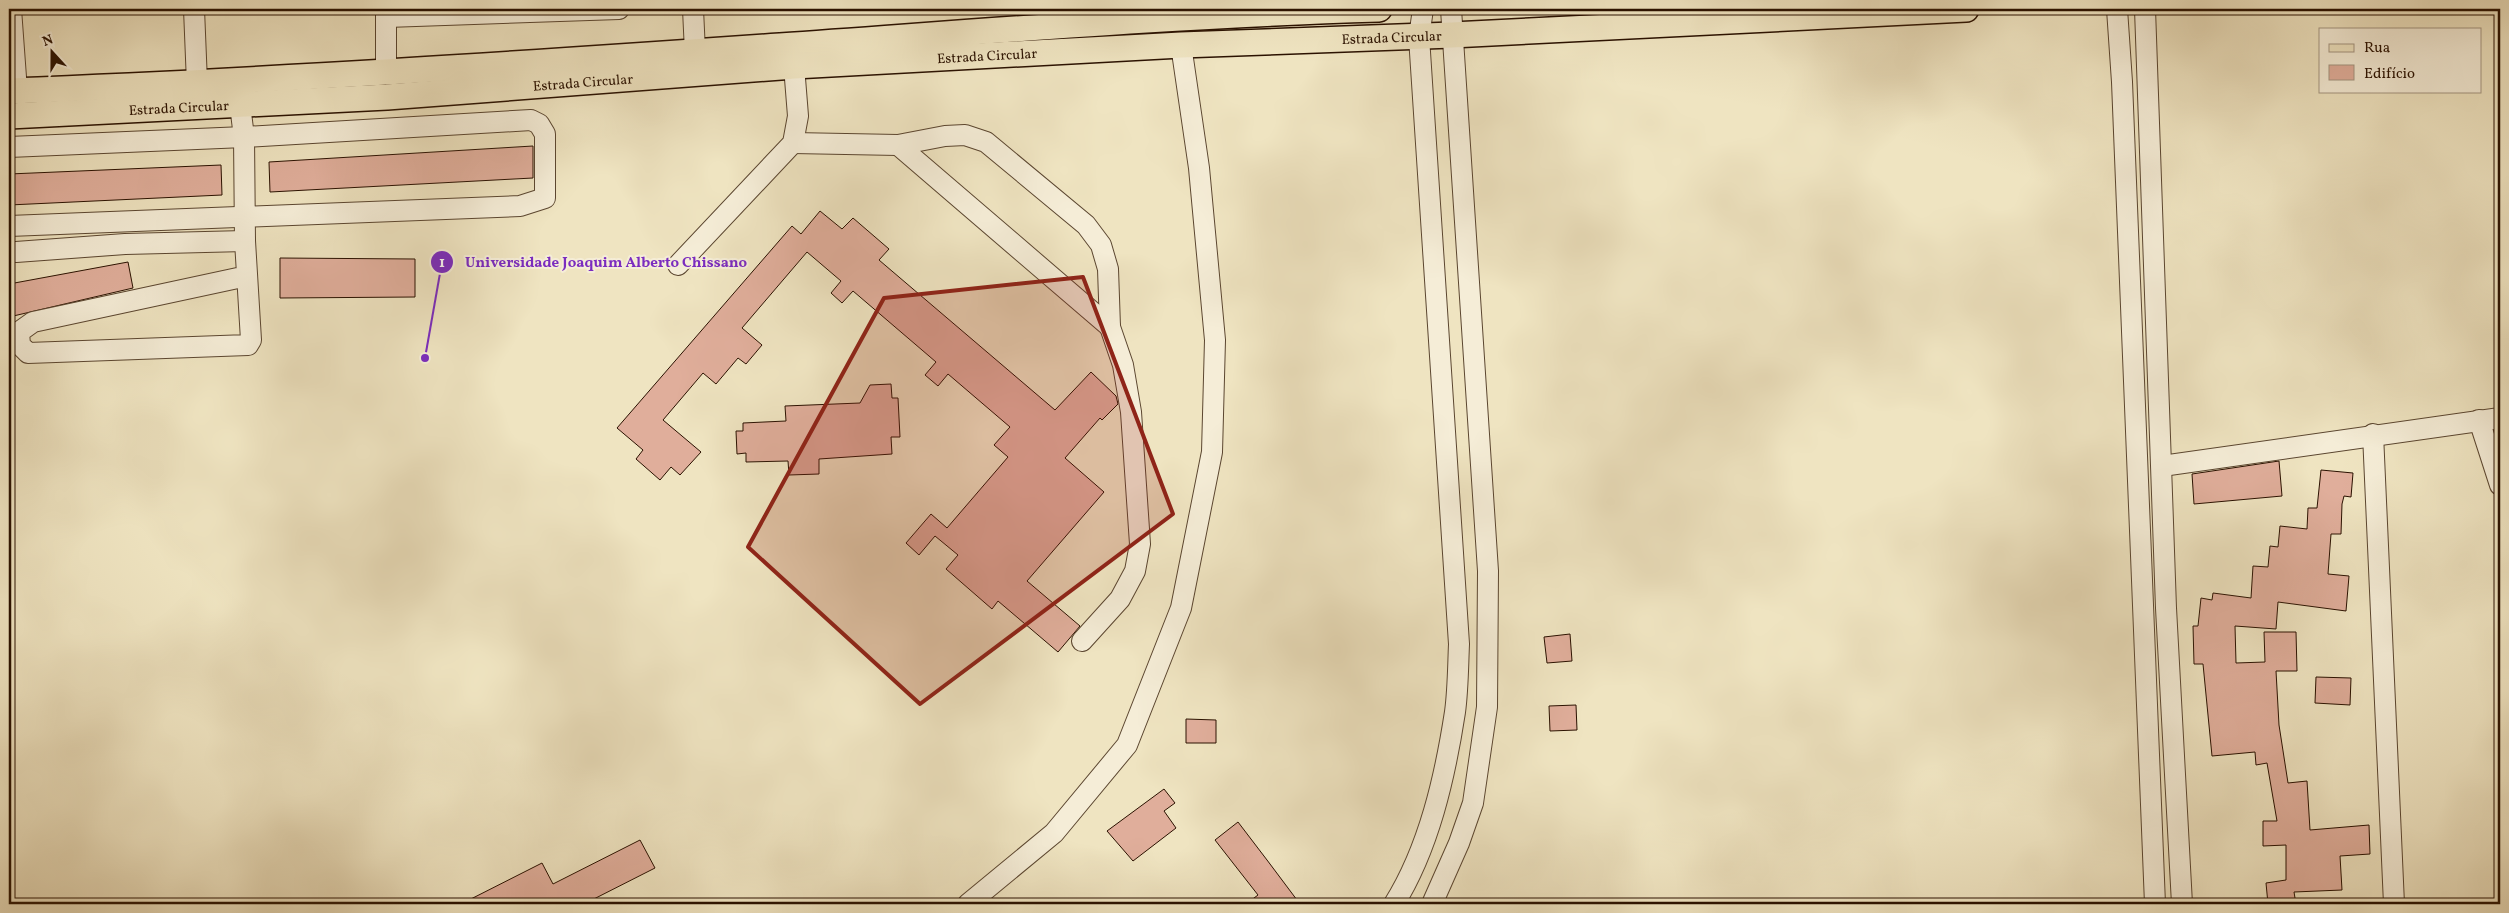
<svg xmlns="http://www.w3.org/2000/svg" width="2509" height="913" font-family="Vollkorn,serif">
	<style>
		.building { fill: #e0ae9b; stroke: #2a1100 }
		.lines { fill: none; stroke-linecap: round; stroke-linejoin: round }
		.minor-casing { stroke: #5b4630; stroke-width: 22 }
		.major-casing { stroke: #2a1100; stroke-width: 28 }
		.minor { stroke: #f5edd7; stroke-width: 20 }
		.major { stroke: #efe4c1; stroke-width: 25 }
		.marked { fill: #8f2418; fill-opacity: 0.2; stroke: #8f2418; stroke-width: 4; stroke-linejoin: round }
		.labels { text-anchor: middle; stroke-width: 4; stroke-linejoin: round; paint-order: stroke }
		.street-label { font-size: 14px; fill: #2a1100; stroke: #f5edd7 }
		.leader { fill: none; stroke: #7b2cbf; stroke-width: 2 }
		.callout-dot { fill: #7b2cbf; stroke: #f5edd7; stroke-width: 2 }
		.mark-label { font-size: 15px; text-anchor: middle; font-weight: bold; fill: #fff }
		.callout-label { font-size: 15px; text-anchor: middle; font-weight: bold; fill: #7b2cbf; stroke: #f5edd7; stroke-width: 4; stroke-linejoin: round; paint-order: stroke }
	</style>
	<rect width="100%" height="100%" fill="#efe4c1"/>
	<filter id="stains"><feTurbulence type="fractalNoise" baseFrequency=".004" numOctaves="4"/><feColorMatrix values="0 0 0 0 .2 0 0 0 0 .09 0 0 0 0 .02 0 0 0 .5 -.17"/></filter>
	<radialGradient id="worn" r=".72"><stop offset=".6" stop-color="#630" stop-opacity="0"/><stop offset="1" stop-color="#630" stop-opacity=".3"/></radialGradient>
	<g class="building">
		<polygon points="533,146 533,178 270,192 269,162"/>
		<polygon points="221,165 222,195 9,205 9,174"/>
		<polygon points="820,211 842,229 853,218 889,249 879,260 1055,410 1091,372 1116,396 1118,404 1102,420 1100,418 1065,458 1104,492 1027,581 1080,626 1058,652 998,601 992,609 946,569 958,555 935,536 919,555 906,543 931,514 947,528 1008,457 994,445 1010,427 948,374 938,386 925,375 936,362 853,291 842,303 831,293 841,281 807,252 742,328 762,345 746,364 738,358 716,384 703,373 663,420 701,452 680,475 671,467 660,480 636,459 643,450 617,428 792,226 801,234"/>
		<polygon points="280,258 415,259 415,297 280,298"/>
		<polygon points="128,262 133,288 9,317 9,284"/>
		<polygon points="891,384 892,398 898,398 900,437 891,437 892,454 819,459 819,474 789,475 788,461 746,462 746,453 737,454 736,431 743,431 743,423 786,421 785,406 860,403 870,385"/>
		<polygon points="2279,461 2282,496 2194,504 2192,474"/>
		<polygon points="2321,470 2353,473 2351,497 2344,496 2342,504 2341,534 2331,534 2328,574 2349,576 2346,611 2278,602 2276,629 2235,626 2236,663 2265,662 2264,632 2296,632 2297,671 2276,671 2279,725 2288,783 2307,781 2310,830 2369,825 2370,854 2340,856 2342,890 2294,892 2296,904 2268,904 2266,883 2286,880 2286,845 2263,846 2263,821 2277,821 2267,763 2256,765 2255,752 2212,756 2203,664 2194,664 2193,626 2198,626 2201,598 2212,600 2213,593 2251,598 2253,566 2268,567 2270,546 2278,547 2280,526 2307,529 2308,508 2317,508"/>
		<polygon points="1570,634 1572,661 1547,663 1544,637"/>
		<polygon points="2316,677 2351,678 2350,705 2315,703"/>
		<polygon points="1576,705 1577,730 1550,731 1549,706"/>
		<polygon points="1186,719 1216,720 1216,743 1186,743"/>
		<polygon points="1164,789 1175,803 1164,811 1176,828 1133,861 1107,831"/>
		<polygon points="1238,822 1267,860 1300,904 1246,904 1258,895 1215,840"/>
		<polygon points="640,840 655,868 584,904 461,904 542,863 553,884"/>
	</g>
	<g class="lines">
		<defs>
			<g id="minor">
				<polyline points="11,9 17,91"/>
				<polyline points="194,9 197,83"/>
				<polyline points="693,9 695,52"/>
				<polyline points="2117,9 2122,82 2155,904"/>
				<polyline points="2145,9 2166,608 2182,904"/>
				<polyline points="387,17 619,9"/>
				<polyline points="386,71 386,9"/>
				<polyline points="240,105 244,137 245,241 251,340 248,345 28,353 20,345 19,332 33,322 247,276"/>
				<polyline points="793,143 898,145 945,136 965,135 986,142 1086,225 1101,245 1108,269 1110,327 1123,365 1131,412 1140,544 1135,571 1120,599 1082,641"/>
				<polyline points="898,145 1110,327"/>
				<polyline points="9,147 244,137 531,120 539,124 545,134 545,198 520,206 9,226"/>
				<polyline points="16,252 125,244 245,241"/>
				<polyline points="678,265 793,143 798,116 794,66"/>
				<polyline points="2479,420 2500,485"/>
				<polyline points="2373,434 2394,904"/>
				<polyline points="2162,466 2500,418"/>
				<polyline points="968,904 1054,833 1127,745 1181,608 1212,452 1215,340 1199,168 1181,45"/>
				<path d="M 1394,904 C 1429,848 1445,777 1455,712 C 1458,690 1458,667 1459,644 L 1419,37 L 1423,9"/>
				<polyline points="1432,904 1459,843 1473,803 1487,707 1488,571 1451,9"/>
			</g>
			<g id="major">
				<path d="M 9,91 C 266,81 523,64 780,46 C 979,32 1179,15 1379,9"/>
				<path id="s1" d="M 9,116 L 387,97 L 794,66 L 1181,45 L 1452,35 L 1966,9"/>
			</g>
		</defs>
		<use href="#minor" class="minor-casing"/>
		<use href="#major" class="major-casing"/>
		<use href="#minor" class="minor"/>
		<use href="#major" class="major"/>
	</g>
	<path class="marked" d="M 1083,277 L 1173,514 L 920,704 L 748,547 L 884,298 Z"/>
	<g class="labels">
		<g class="street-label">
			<text dy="5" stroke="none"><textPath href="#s1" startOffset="1385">Estrada Circular</textPath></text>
			<text dy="5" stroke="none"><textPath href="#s1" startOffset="980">Estrada Circular</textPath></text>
			<text dy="5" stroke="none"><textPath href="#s1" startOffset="575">Estrada Circular</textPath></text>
			<text dy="5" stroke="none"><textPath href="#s1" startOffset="170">Estrada Circular</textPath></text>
		</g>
	</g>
	<path class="leader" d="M425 358L442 262"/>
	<g class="callout-dot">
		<circle cx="425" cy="358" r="5"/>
		<circle cx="442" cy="262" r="12"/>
	</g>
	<g class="mark-label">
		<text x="442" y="267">1</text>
	</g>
	<g class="callout-label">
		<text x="606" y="267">Universidade Joaquim Alberto Chissano</text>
	</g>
	<rect width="2509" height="913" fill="none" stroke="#efe4c1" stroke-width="30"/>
	<rect x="10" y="10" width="2489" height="893" fill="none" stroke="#2a1100" stroke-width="2.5"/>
	<rect x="15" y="15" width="2479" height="883" fill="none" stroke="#2a1100"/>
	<rect x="2319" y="28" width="162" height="65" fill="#f5edd7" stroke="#a49581"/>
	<rect x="2329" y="44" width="25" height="8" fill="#efe4c1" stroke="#a49581"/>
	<text x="2364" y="52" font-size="15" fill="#2a1100">Rua</text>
	<rect x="2329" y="65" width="25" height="15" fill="#e0ae9b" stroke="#a49581"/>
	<text x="2364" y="78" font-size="15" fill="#2a1100">Edifício</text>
	<g transform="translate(52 52) rotate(339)" stroke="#f5edd7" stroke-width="4" paint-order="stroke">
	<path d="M0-4L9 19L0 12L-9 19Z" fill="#2a1100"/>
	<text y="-8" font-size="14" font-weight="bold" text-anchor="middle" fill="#2a1100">N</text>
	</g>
	<rect width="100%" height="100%" filter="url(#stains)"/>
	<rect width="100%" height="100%" fill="url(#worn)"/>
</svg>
